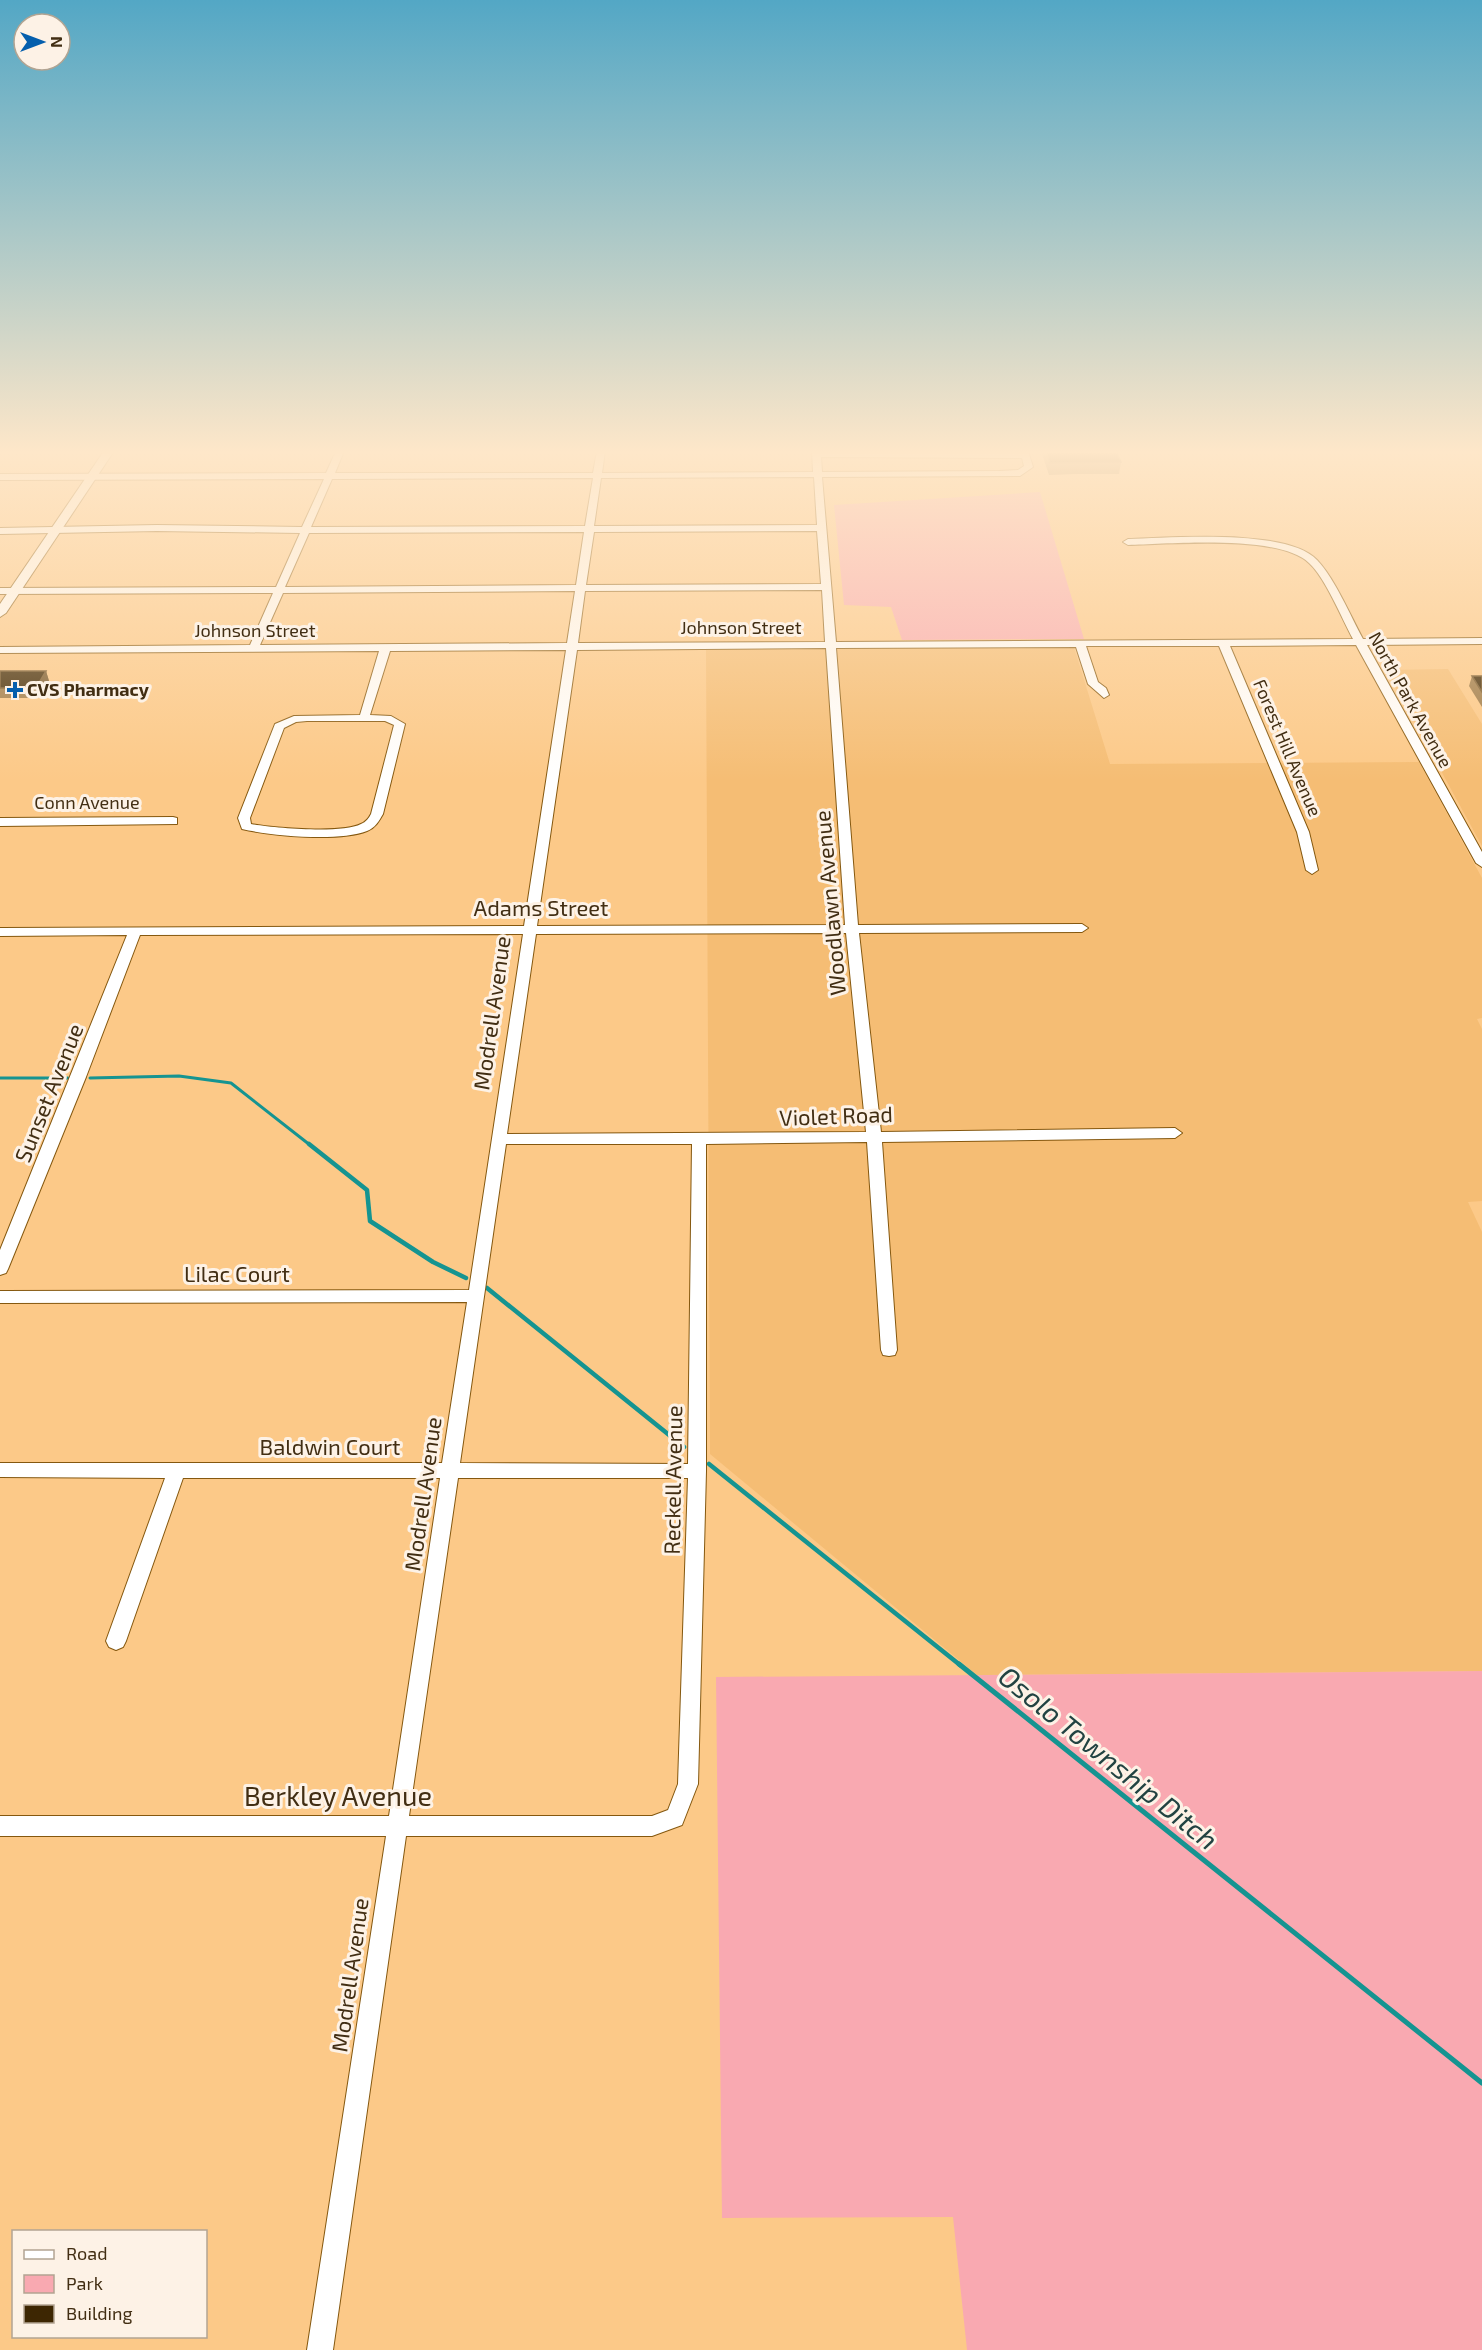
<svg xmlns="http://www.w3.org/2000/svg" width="1482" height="2350" font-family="'Exo 2',sans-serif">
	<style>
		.built { fill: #f5bd74 }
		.green { fill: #f9a9b1 }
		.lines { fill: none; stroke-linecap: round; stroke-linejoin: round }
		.stream-far2 { stroke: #159491; stroke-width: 3 }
		.stream-far1 { stroke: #159491; stroke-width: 4.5 }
		.stream { stroke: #159491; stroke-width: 5 }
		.minor-casing { stroke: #85580f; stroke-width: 2 }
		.major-casing { stroke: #85580f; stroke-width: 2 }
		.minor { fill: #fff; fill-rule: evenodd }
		.major { fill: #fff; fill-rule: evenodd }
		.wall { fill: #9c7845 }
		.shaded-wall { fill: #76572a }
		.building { fill: #3d2602; stroke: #76572a; stroke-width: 1.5 }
		.poi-dot { fill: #055fad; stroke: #fdf2e6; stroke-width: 2 }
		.labels { text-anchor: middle; stroke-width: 6; stroke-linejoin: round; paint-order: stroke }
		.far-street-label { font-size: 18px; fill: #422e13; stroke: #fdf2e6 }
		.far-poi-label { font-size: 18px; font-weight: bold; fill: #422e13; stroke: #fdf2e6; text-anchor: start }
		.street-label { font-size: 22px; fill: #422e13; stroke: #fdf2e6 }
		.near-street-label { font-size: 27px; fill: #422e13; stroke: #fdf2e6 }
		.near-water-label { font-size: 28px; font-style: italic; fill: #224342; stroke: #fdf2e6 }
	</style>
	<rect width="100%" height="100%" fill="#fcc988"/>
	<g class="built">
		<polygon points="1074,647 1110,764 1419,762 1482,878 1482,1018 1477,1019 1482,1029 1482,1201 1468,1202 1482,1232 1482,1671 977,1675 710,1454 706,648"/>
		<polygon points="1448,669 1482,724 1482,846 1386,670"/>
	</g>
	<g class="green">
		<polygon points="1040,492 1084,639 902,640 891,607 844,605 834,505"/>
		<polygon points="1482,1671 1482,2350 967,2350 953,2217 722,2218 716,1677"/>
	</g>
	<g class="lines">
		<g class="stream-far2">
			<polyline points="0,1078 68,1078"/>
			<polyline points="90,1078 179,1076 231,1083 310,1145"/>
		</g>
		<g class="stream-far1">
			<polyline points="309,1144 367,1190 370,1221 433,1262 466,1278"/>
			<polyline points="487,1288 684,1447"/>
			<polyline points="709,1464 960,1665"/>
		</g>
		<polyline class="stream" points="959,1664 1482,2083"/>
		<defs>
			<g id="minor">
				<path d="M 336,451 L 344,451 L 335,473 L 593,473 L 597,451 L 605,451 L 602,473 L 813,472 L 812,451 L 1028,451 L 1033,467 L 1020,476 L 822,477 L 836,642 L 1353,639 C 1342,619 1325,577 1309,563 C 1279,534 1169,544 1128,545 L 1123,542 L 1128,539 C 1170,538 1287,528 1317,560 C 1335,579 1350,615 1363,639 L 1482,638 L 1482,644 L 1367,645 L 1482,852 L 1482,867 L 1476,863 L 1356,645 L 1230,646 L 1309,832 L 1318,870 L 1312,874 L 1306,870 L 1297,832 L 1219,646 L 1086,646 L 1098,682 L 1106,688 L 1109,695 L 1104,698 L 1088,684 L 1076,647 L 836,648 L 858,925 L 1082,924 L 1088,928 L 1082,932 L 859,933 L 881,1132 L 1175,1128 L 1182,1133 L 1175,1138 L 882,1142 L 897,1350 L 895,1355 L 889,1356 L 883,1355 L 881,1350 L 867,1142 L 706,1144 L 706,1471 L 698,1784 L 682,1825 L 652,1836 L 406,1836 L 333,2350 L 307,2350 L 386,1836 L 0,1836 L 0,1816 L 389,1816 L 440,1478 L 183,1478 L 126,1641 L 123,1647 L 116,1650 L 109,1647 L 106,1641 L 165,1478 L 0,1477 L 0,1463 L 442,1463 L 467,1302 L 0,1303 L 0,1291 L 469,1290 L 523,934 L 140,935 L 86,1077 L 8,1269 L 6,1273 L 0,1275 L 0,1250 L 127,935 L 0,936 L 0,928 L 524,926 L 566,650 L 390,651 L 370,715 L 391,716 L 405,724 L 383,814 C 379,821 375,828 367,831 C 339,842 272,836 242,829 L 238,818 L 275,724 L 294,716 L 360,715 L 379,651 L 0,653 L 0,647 L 250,645 L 273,593 L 0,594 L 0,588 L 276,587 L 300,533 L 157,531 L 0,534 L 0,528 L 157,525 L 302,527 L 324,479 L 0,480 L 0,474 L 326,473 ZM 821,457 L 1022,458 L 1024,466 L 1018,470 L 999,471 L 822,472 ZM 814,477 L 817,525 L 594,526 L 601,478 ZM 593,478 L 585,526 L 311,527 L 332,479 ZM 817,531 L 821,584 L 586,585 L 594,532 ZM 584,532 L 576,585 L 285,587 L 309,533 ZM 822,590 L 825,642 L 578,643 L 585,591 ZM 575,591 L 567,643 L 260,645 L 283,593 ZM 826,648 L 845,925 L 537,926 L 577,650 ZM 385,721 L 394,725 L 371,814 C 369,818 366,822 361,824 C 342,834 273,828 251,824 L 250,818 L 284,728 L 296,722 L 307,721 ZM 846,933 L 866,1132 L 507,1134 L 536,934 ZM 506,1144 L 692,1144 L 688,1464 L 460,1463 ZM 458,1478 L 688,1478 L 678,1784 L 668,1810 L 652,1816 L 409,1816 Z"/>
				<polygon points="173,817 177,818 177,824 0,826 0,818"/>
			</g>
			<polygon id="major" points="104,451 114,451 6,613 0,617 0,604"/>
		</defs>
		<use href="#minor" class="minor-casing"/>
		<use href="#major" class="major-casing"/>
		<use href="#minor" class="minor"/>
		<use href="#major" class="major"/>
	</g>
	<g class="wall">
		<polygon points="1042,451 1116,451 1121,462 1119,474 1076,474 1049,475 1042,454"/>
		<polygon points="0,671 46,671 49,681 40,698 0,698"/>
		<polygon points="1472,676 1482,676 1482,707 1469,686"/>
	</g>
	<polygon class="shaded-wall" points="46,671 49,681 40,698 36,688"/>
	<g class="building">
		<polygon points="1046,451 1116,451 1121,462 1050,463"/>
		<polygon points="0,671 46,671 36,688 0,688"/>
		<polygon points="1472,676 1482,676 1482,692"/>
	</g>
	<linearGradient id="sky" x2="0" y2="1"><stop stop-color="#53a7c5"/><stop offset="0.58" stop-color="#fee7c9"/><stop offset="1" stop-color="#fee7c9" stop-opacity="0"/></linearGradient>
	<rect width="1482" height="780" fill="url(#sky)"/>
	<path class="poi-dot" d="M12 681h6v6h6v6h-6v6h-6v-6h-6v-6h6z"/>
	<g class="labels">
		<g class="far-street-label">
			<text x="741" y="634">Johnson Street</text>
			<text x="255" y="637">Johnson Street</text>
			<text transform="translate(1410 700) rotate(61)" y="6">North Park Avenue</text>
			<text transform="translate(1287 748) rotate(67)" y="6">Forest Hill Avenue</text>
			<text x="87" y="809">Conn Avenue</text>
		</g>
		<g class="far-poi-label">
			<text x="27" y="696">CVS Pharmacy</text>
		</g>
		<g class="street-label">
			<text transform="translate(830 903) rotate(-95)" y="8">Woodlawn Avenue</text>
			<text x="541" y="916">Adams Street</text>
			<text transform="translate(492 1013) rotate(-82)" y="8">Modrell Avenue</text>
			<text transform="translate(49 1093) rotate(-68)" y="8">Sunset Avenue</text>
			<text transform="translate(836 1116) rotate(-2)" y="8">Violet Road</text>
			<text x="237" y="1282">Lilac Court</text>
			<text x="330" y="1455">Baldwin Court</text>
			<text transform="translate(673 1480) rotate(-89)" y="8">Reckell Avenue</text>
			<text transform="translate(423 1494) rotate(-82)" y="8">Modrell Avenue</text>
			<text transform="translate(350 1975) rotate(-82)" y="8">Modrell Avenue</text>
		</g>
		<g class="near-street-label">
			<text x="338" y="1806">Berkley Avenue</text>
		</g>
		<g class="near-water-label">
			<text transform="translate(1108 1758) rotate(39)" y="10">Osolo Township Ditch</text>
		</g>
	</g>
	<rect x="12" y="2230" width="195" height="108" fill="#fdf2e6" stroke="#b2a492" stroke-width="1.5"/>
	<rect x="24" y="2250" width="30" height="9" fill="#ffffff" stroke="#b2a492" stroke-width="1.5"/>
	<text x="66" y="2260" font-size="18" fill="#422e13">Road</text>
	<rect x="24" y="2275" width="30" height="18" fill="#f9a9b1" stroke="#b2a492" stroke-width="1.5"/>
	<text x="66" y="2290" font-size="18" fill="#422e13">Park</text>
	<rect x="24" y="2305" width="30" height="18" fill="#3d2602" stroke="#b2a492" stroke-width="1.5"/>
	<text x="66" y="2320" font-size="18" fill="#422e13">Building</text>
	<g transform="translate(42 42) rotate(90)"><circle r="28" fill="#fdf2e6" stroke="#b2a492" stroke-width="1.5"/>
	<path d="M0-4.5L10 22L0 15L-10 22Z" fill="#055fad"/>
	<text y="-9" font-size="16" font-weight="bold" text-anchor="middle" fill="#422e13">N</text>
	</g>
</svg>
